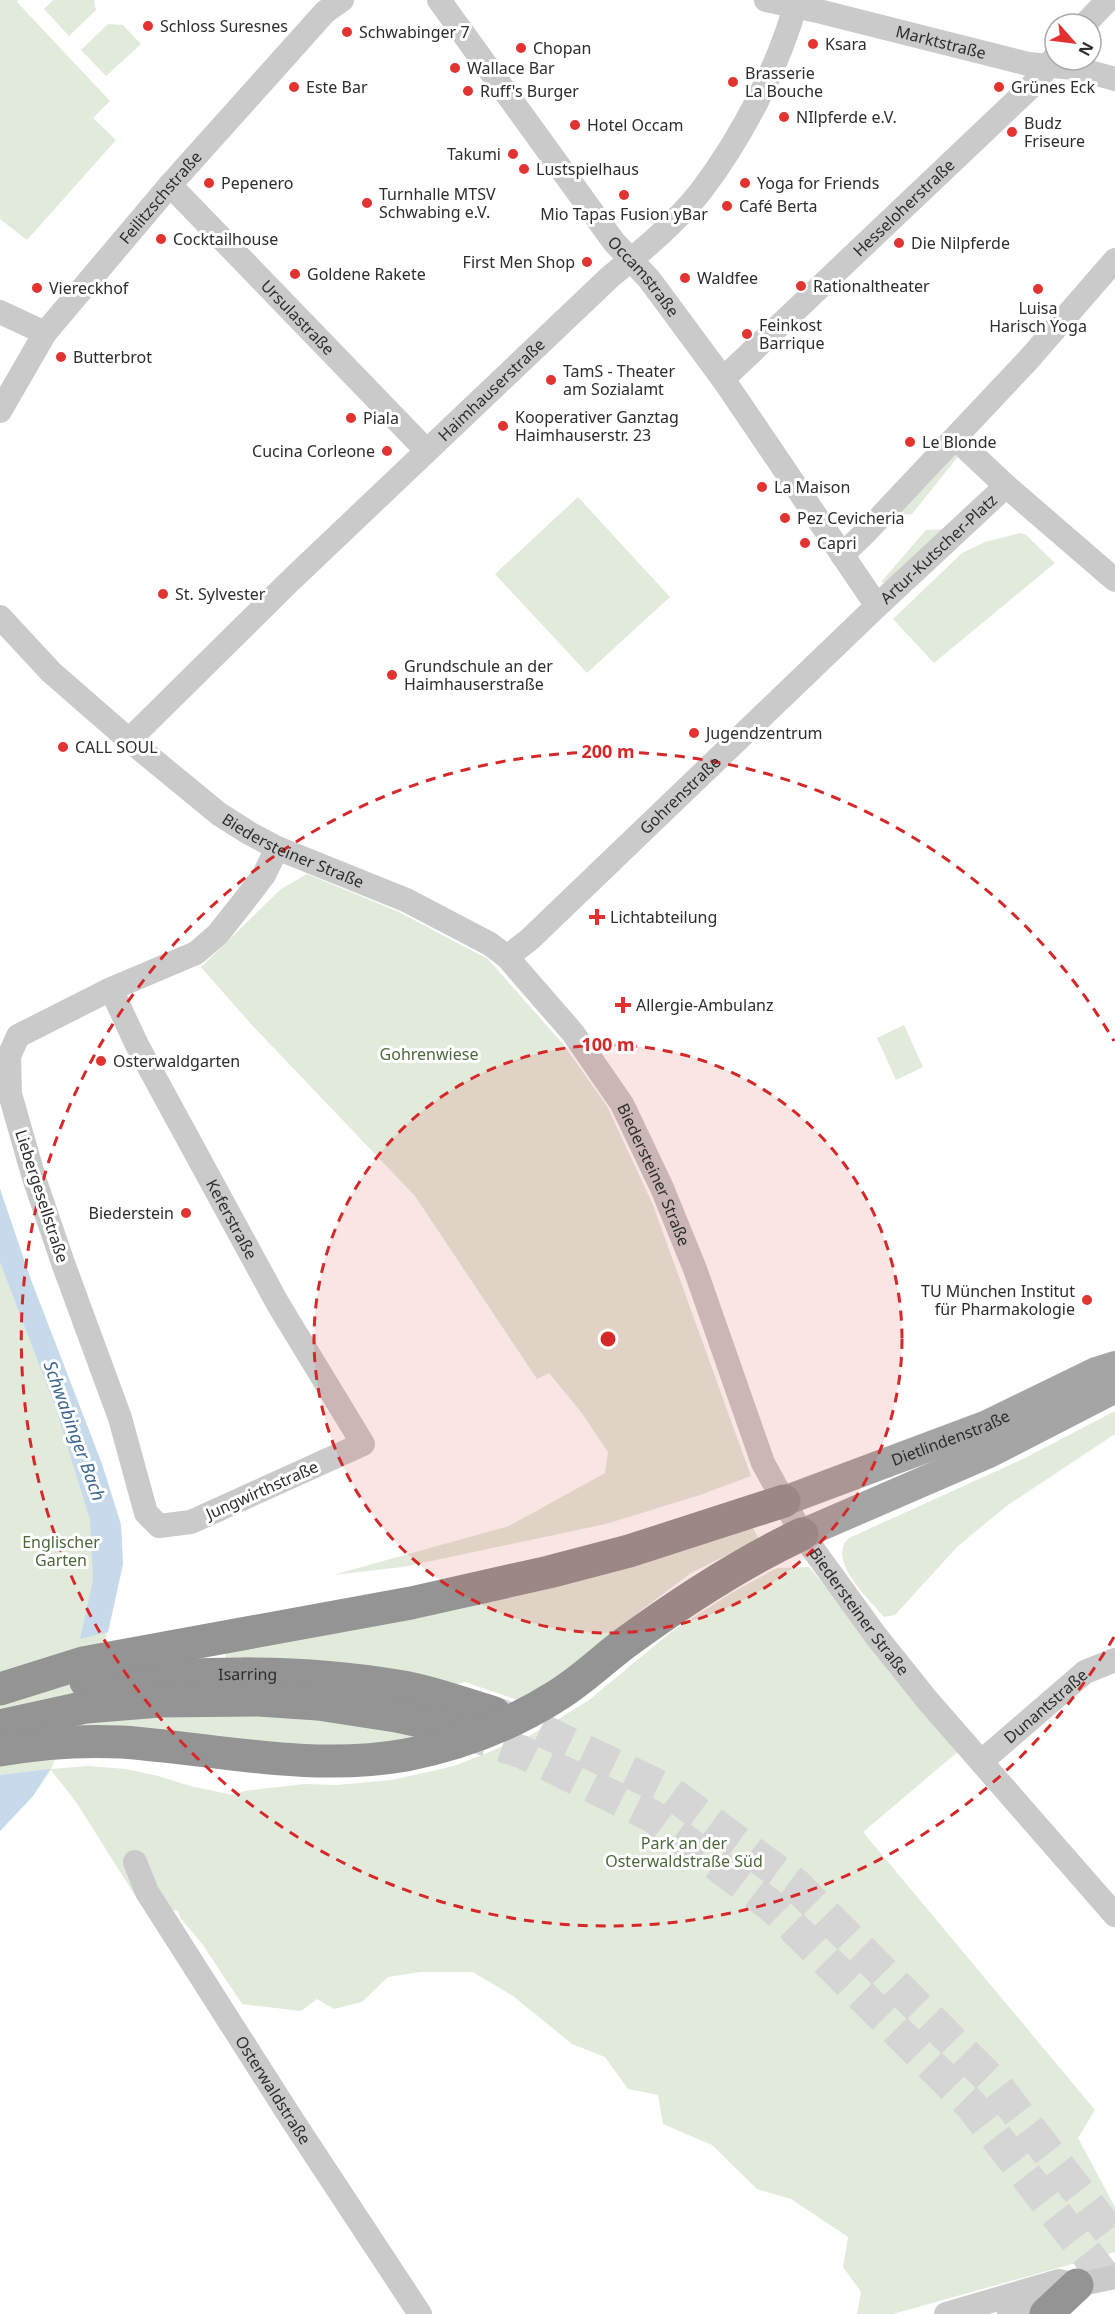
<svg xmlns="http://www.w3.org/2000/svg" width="1115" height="2314" font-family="'Noto Sans',sans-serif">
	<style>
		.green { fill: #e2ebdb }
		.water { fill: #c7daeb }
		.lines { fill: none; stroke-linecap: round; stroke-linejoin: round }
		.highway-tunnel { stroke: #d5d5d5; stroke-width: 33; stroke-dasharray: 33 16; stroke-linecap: butt }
		.minor { stroke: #cacaca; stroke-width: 24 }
		.major { stroke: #a5a5a5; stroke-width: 30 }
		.highway { stroke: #949494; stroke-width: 33 }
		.ring { fill: none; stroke: #d62828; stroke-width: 3; stroke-dasharray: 10 8 }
		.poi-dot { fill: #e33331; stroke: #fff; stroke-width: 2 }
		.labels { text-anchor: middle; stroke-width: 6; stroke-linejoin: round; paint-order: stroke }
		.poi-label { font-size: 16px; fill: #2d2d2d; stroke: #fff; text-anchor: start }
		.street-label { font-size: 16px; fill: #2d2d2d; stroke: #fff }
		.park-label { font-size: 16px; fill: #4c683b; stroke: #fff }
		.water-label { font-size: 18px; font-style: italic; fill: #3d678e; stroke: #fff }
		.centre { fill: #d62828; stroke: #fff; stroke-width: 3 }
		.ring-label { font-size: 18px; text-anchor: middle; font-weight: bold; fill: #d62828; stroke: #fff; stroke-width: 6; stroke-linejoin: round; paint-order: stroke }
	</style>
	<rect width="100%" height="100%" fill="#fff"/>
	<g class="green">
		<polygon points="0,0 19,0 17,2 110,101 93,118 116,140 27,240 0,219"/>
		<polygon points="53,0 94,0 96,10 69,36 44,9"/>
		<polygon points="108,24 123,25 141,44 106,76 81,50"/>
		<polygon points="947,454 960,454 912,514 892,516"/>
		<polygon points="578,497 670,597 587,673 495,574"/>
		<polygon points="948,529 885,583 881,582 926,530"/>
		<polygon points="1020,533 1026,535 1055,563 934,663 893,619 962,553 985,542"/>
		<polygon points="307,874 399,912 488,959 563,1044 607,1106 653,1205 751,1476 700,1495 606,1524 403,1567 333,1575 509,1526 605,1473 608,1452 581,1412 549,1373 537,1379 415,1196 250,1023 201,967 281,889"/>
		<polygon points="904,1025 923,1067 896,1080 877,1038"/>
		<polygon points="0,1189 31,1280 102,1464 121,1525 123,1564 108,1632 51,1769 88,1766 126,1769 158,1776 190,1786 233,1795 244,1791 304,1784 337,1785 392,1780 454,1766 529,1736 560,1718 589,1700 671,1632 731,1593 777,1568 809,1567 960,1750 863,1832 1095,2110 1078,2138 1115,2207 1115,2252 893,2314 857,2314 861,2292 843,2267 848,2237 791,2199 757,2189 712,2145 663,2124 658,2095 628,2089 605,2057 572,2044 513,1996 473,1972 420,1972 388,1977 362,2002 334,2009 317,1999 301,2011 242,2004 203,1945 181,1919 178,1911 141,1905 76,1802 51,1770 33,1796 0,1831"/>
		<path d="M 1115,1411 L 1115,1434 L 1008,1505 L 958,1546 L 895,1615 L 884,1617 C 871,1601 825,1560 849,1538 L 1021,1460 Z"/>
		<polygon points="751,1525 759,1539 691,1573 639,1612 580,1663 520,1701 465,1682 451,1686 226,1660 225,1652"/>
		<polygon points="304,1712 418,1736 376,1746 324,1750 78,1730 77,1721 104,1716"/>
	</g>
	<g class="water">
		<polygon points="0,1189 31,1280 102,1464 121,1525 123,1564 108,1632 80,1639 93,1580 90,1520 56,1409 0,1262"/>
		<polygon points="50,1769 33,1796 0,1831 0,1775"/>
	</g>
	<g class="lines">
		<g class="highway-tunnel">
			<polyline points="494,1713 537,1728 667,1790 795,1884 995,2084 1115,2239"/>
			<polyline points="456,1730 522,1752 652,1816 774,1908 971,2105 1115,2290"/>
		</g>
		<g class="minor">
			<path id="s1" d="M 439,0 L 614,242 L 649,279 L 723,379 L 877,606"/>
			<path id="s2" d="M 766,0 L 822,12 L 1028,64 L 1075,68 L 1115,79"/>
			<polyline points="1085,24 1108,0"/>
			<path id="s3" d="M 170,185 L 426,450"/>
			<polyline points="0,312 45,333"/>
			<path id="s4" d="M 723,379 L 1035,83 L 1055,57"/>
			<path id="s5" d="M 0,411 L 45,333 L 170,185 L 325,12 L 342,0"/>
			<polyline points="955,438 1006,486 1115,580"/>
			<polyline points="842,555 867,531 1029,359 1115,260"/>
			<path id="s6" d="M 0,617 L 51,672 L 129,740 L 219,814 L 249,833 L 277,848 L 406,900 L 490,944 L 507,957 L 573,1033 L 622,1104 L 662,1188 L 695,1269 L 763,1463 L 802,1534 L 876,1636 L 928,1701 L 1115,1915"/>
			<path id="s7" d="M 129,740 L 289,582 L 611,276 C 642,251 677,222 701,191 C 742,137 779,66 797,0"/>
			<path id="s8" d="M 507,957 L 530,939 L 877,606 L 1006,486"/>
			<path id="s9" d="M 111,989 L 137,1045 L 278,1304 L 363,1444 L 191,1522 L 159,1526 L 146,1513 L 120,1418 L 63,1263 L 34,1178 L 10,1094 L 9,1056 L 18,1036 L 111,989 L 196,953 L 218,934 L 244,901 L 264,875 L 277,848"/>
			<path id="s10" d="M 982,1761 L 1085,1672 L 1115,1660"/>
			<path id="s11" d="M 135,1862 L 147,1892 L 291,2118 L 420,2314"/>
			<polyline points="946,2314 1059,2281 1077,2285"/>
			<polyline points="1009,2314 1052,2303 1077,2285 1115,2277"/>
		</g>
		<g class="major">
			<path id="s12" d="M 784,1501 L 987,1425 L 1096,1372 L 1115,1366"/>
			<polyline points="802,1534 989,1453 1115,1388"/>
		</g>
		<g class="highway">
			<path id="s13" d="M 86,1682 C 190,1673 293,1668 397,1686 C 429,1691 462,1703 494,1713"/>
			<polyline points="0,1689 83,1663 411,1603 549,1572 629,1551 784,1501"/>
			<polyline points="0,1726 86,1707 160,1701 259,1700 318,1704 396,1716 451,1728"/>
			<path d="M 0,1750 C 40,1743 81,1740 122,1742 C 217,1749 310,1772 406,1755 C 457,1745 508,1726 553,1698 C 579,1683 601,1661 625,1643 C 681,1602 739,1564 802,1534"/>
			<polyline points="1046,2314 1077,2285"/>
		</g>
	</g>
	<circle cx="608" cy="1339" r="294" fill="#d62828" fill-opacity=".12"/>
	<g class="ring">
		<circle cx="608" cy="1339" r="294"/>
		<path d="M1114 1637A587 587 0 1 1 1114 1041"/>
	</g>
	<g class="poi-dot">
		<circle cx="148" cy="26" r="6"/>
		<circle cx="347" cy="32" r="6"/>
		<circle cx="813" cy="44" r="6"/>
		<circle cx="521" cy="48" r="6"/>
		<circle cx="455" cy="68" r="6"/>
		<circle cx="733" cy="82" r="6"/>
		<circle cx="294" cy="87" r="6"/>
		<circle cx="999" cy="87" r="6"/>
		<circle cx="468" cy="91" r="6"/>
		<circle cx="784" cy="117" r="6"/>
		<circle cx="575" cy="125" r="6"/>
		<circle cx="1012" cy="132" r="6"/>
		<circle cx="513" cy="154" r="6"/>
		<circle cx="524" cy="169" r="6"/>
		<circle cx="209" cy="183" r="6"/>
		<circle cx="745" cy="183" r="6"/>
		<circle cx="624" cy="195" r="6"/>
		<circle cx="367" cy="203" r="6"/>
		<circle cx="727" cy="206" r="6"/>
		<circle cx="161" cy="239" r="6"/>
		<circle cx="899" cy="243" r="6"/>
		<circle cx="587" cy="262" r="6"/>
		<circle cx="295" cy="274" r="6"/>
		<circle cx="685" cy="278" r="6"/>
		<circle cx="801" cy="286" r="6"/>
		<circle cx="37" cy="288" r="6"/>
		<circle cx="1038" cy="289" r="6"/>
		<circle cx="747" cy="334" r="6"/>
		<circle cx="61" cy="357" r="6"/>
		<circle cx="551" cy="380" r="6"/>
		<circle cx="351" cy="418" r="6"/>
		<circle cx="503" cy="426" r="6"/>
		<circle cx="910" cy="442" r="6"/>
		<circle cx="387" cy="451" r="6"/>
		<circle cx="762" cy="487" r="6"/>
		<circle cx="785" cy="518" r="6"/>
		<circle cx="805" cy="543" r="6"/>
		<circle cx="163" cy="594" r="6"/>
		<circle cx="392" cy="675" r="6"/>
		<circle cx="694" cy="733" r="6"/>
		<circle cx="63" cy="747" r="6"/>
		<path d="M594 908h6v6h6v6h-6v6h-6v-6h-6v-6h6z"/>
		<path d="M620 996h6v6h6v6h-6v6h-6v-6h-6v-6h6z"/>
		<circle cx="101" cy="1061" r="6"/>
		<circle cx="186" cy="1213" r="6"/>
		<circle cx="1087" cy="1300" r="6"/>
	</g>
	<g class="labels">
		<g class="poi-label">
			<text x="160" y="32">Schloss Suresnes</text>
			<text x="359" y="38">Schwabinger 7</text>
			<text x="825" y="50">Ksara</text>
			<text x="533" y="54">Chopan</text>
			<text x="467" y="74">Wallace Bar</text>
			<text x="745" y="79">Brasserie<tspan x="745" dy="18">La Bouche</tspan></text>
			<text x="306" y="93">Este Bar</text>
			<text x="1011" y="93">Grünes Eck</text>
			<text x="480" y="97">Ruff's Burger</text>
			<text x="796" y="123">NIlpferde e.V.</text>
			<text x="1024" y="129">Budz<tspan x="1024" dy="18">Friseure</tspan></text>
			<text x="587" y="131">Hotel Occam</text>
			<text x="501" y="160" text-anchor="end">Takumi</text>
			<text x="536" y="175">Lustspielhaus</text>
			<text x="221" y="189">Pepenero</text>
			<text x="757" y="189">Yoga for Friends</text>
			<text x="379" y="200">Turnhalle MTSV<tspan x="379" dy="18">Schwabing e.V.</tspan></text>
			<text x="739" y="212">Café Berta</text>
			<text x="624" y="220" text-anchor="middle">Mio Tapas Fusion yBar</text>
			<text x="173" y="245">Cocktailhouse</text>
			<text x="911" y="249">Die Nilpferde</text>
			<text x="575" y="268" text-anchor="end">First Men Shop</text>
			<text x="307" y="280">Goldene Rakete</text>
			<text x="697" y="284">Waldfee</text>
			<text x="813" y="292">Rationaltheater</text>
			<text x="49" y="294">Viereckhof</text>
			<text x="1038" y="314" text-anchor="middle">Luisa<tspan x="1038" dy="18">Harisch Yoga</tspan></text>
			<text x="759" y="331">Feinkost<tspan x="759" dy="18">Barrique</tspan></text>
			<text x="73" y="363">Butterbrot</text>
			<text x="563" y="377">TamS - Theater<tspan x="563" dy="18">am Sozialamt</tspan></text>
			<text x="515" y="423">Kooperativer Ganztag<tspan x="515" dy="18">Haimhauserstr. 23</tspan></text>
			<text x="363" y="424">Piala</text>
			<text x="922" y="448">Le Blonde</text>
			<text x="375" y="457" text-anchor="end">Cucina Corleone</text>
			<text x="774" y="493">La Maison</text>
			<text x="797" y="524">Pez Cevicheria</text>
			<text x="817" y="549">Capri</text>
			<text x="175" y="600">St. Sylvester</text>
			<text x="404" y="672">Grundschule an der<tspan x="404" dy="18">Haimhauserstraße</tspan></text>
			<text x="706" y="739">Jugendzentrum</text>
			<text x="75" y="753">CALL SOUL</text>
			<text x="610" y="923">Lichtabteilung</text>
			<text x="636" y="1011">Allergie-Ambulanz</text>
			<text x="113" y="1067">Osterwaldgarten</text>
			<text x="174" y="1219" text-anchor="end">Biederstein</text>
			<text x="1075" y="1297" text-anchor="end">TU München Institut<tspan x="1075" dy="18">für Pharmakologie</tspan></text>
		</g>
		<g class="street-label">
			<text dy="6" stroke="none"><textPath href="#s2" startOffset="180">Marktstraße</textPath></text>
			<text dy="6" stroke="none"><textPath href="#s5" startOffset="268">Feilitzschstraße</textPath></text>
			<text dy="6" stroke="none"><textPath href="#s4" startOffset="249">Hesseloherstraße</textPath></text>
			<text dy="6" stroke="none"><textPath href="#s1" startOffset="344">Occamstraße</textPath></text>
			<text dy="6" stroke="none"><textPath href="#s3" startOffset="184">Ursulastraße</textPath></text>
			<text dy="6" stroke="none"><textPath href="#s7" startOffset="504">Haimhauserstraße</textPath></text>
			<text dy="6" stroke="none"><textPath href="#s8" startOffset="594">Artur-Kutscher-Platz</textPath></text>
			<text dy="6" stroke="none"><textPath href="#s8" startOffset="237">Gohrenstraße</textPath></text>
			<text dy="6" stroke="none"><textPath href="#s6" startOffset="378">Biedersteiner Straße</textPath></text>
			<text dy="6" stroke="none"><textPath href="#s6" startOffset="882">Biedersteiner Straße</textPath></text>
			<text transform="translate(42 1196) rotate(72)" y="6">Liebergesellstraße</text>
			<text dy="6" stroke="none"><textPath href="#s9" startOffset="260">Keferstraße</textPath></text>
			<text dy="6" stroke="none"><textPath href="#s12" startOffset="178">Dietlindenstraße</textPath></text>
			<text transform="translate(262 1490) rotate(-24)" y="6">Jungwirthstraße</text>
			<text dy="6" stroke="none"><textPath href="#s6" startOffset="1368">Biedersteiner Straße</textPath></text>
			<text dy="6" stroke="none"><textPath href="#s13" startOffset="162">Isarring</textPath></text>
			<text dy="6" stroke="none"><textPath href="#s10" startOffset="84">Dunantstraße</textPath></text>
			<text dy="6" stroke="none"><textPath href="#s11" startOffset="267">Osterwaldstraße</textPath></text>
		</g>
		<g class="park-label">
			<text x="429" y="1060">Gohrenwiese</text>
			<text x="61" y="1548">Englischer<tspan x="61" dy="18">Garten</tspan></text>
			<text x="684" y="1849">Park an der<tspan x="684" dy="18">Osterwaldstraße Süd</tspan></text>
		</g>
		<g class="water-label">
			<text transform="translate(74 1431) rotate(70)" y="6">Schwabinger Bach</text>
		</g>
	</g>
	<circle cx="608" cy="1339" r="9" class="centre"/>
	<g class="ring-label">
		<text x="608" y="758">200 m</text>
		<text x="608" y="1051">100 m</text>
	</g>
	<g transform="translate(1073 42) rotate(118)"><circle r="28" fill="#ffffff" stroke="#ababab" stroke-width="1.5"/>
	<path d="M0-4.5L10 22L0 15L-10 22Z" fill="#e33331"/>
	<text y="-9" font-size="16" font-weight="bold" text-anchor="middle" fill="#2d2d2d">N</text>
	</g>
</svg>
